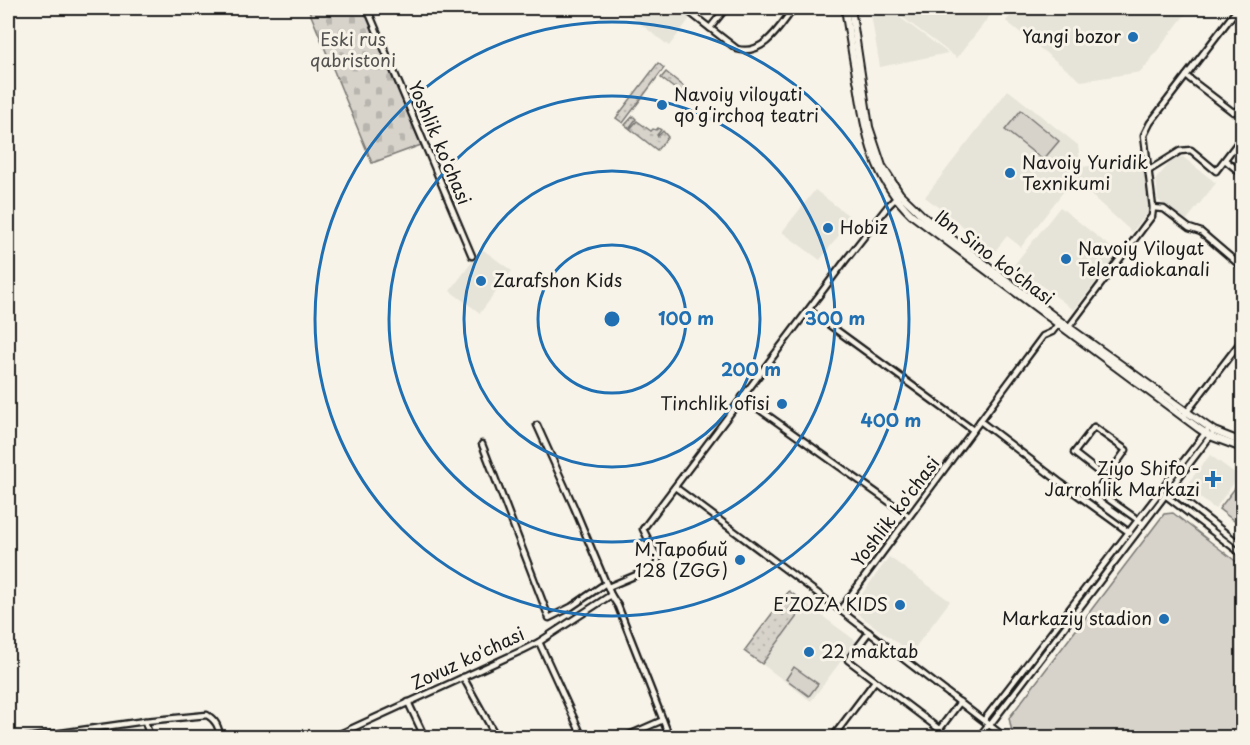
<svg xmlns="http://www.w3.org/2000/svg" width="1250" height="745" font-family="'Playpen Sans',sans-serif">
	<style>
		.built { fill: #e6e3d9 }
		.grass { fill: url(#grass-dots); stroke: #7a7874; stroke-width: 1.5 }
		.cemetery { fill: url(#cemetery-stones); stroke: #7a7874; stroke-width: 1.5 }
		.pitch { fill: #d7d3cb; stroke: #7a7874; stroke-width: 1.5 }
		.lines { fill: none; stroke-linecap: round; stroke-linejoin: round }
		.minor-casing { stroke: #1c1c1c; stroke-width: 9 }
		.major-casing { stroke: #1c1c1c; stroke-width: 10 }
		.minor { stroke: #f7f3e8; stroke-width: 4.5 }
		.major { stroke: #f7f3e8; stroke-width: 6 }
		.ring { fill: none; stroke: #1f6fb2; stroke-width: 3 }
		.poi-dot { fill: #1f6fb2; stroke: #f7f3e8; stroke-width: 2 }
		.labels { text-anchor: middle; stroke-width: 6; stroke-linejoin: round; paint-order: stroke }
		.poi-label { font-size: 18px; fill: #1c1c1c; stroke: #f7f3e8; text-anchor: end }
		.park-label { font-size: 18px; fill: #545351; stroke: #f7f3e8 }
		.street-label { font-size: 18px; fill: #1c1c1c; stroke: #f7f3e8 }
		.centre { fill: #1f6fb2; stroke: #f7f3e8; stroke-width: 3 }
		.ring-label { font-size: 18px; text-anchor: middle; font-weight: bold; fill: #1f6fb2; stroke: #f7f3e8; stroke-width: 6; stroke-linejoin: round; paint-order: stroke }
	</style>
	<defs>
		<pattern id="grass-dots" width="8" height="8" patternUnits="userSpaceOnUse" patternTransform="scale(1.5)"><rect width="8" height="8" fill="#d7d3cb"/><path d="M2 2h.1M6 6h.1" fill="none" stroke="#b8b5ae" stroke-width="1.8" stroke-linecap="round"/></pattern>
		<pattern id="cemetery-stones" width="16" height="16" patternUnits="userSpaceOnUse" patternTransform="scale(1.5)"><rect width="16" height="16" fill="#d7d3cb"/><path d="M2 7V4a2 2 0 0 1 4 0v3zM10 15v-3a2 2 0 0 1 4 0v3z" fill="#b8b5ae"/></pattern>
	</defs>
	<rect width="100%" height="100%" fill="#f7f3e8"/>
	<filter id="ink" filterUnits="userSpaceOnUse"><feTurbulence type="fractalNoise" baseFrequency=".0167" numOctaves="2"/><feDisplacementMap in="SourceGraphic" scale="12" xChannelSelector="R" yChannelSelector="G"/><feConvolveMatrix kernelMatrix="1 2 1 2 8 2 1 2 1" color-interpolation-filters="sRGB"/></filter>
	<g filter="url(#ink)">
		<g class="built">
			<polygon points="627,8 678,8 691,17 669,46 624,11"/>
			<polygon points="870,8 887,8 948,53 880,67"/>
			<polygon points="890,8 996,8 957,58"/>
			<polygon points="1017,8 1190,8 1141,72 1081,81 1006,21"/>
			<polygon points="1008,90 1078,145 1081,167 1142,160 1149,211 1132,232 1073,179 1021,247 1007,236 995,251 925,197"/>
			<polygon points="1183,157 1216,183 1186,221 1158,200 1156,179 1174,158"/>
			<polygon points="815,190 852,218 820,260 782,232"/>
			<polygon points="1060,207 1118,253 1074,310 1014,265"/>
			<polygon points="482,249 512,271 480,313 450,291"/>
			<polygon points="1210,455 1239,476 1215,509 1191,491 1188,483"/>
			<polygon points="889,557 950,601 911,653 851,609"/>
			<polygon points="806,604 856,641 811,701 762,664"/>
		</g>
		<g class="grass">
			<polygon points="658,63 664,68 623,123 616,118"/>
			<polygon points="666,72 698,98 694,104 661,78"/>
			<polygon points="633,116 636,119 630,127 631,128 637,121 651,131 653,129 656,130 658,128 661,130 657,135 658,136 663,131 668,137 657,150 625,125"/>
			<polygon points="789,591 806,604 762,664 744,651"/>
		</g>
		<polygon class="cemetery" points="308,8 364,8 421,145 372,163"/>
		<g class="pitch">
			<polygon points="1021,110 1059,141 1043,160 1005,130"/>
			<polygon points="1242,479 1242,527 1219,509"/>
			<polygon points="1173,513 1242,566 1242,737 1019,737 1012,732 1009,718 1164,514"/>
			<polygon points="794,667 818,684 809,696 786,679"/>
		</g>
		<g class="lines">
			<defs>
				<g id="minor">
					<polyline points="367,8 472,256"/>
					<path d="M 684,8 L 737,49 C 764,56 780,26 794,8"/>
					<polyline points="710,28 726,8"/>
					<polyline points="1186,76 1233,112 1241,109 1242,111"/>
					<polyline points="1225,160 1242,174"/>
					<polyline points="1148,171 1180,151 1191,150 1216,171 1242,137"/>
					<polyline points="1153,208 1164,209 1189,228 1201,232 1242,267"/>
					<polyline points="809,310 973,430"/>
					<polyline points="1068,328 1152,216 1153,208 1144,135 1150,123 1238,8"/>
					<polyline points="742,397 909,516"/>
					<polyline points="1183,417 1242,340"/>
					<polyline points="980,421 1061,483 1130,533"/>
					<polyline points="537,425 574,507 611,595 618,606 670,738"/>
					<polyline points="482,444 549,618 571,607 606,583"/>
					<polyline points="1106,478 1074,453 1094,427 1126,450 1097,491 1141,522"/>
					<polyline points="675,487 840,610 1006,738"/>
					<polyline points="1169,489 1242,546"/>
					<polyline points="1165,495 1242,554"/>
					<polyline points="608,587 653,568 657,564 658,559 643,529 845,261 888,206 898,196"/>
					<polyline points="840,610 1043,336 1052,332 1059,323"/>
					<polyline points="869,632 848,660 939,729"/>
					<polyline points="539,642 583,738"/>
					<polyline points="463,677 497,738"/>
					<polyline points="408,702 425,738"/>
					<polyline points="984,720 1209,428"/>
					<polyline points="145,721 150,738"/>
					<polyline points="990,725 1212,434"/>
					<path d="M 26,738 L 145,721 L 207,715 C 217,721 218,727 221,738"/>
					<polyline points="331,738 523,650 539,642 611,595"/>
					<polyline points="622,738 663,720"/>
					<polyline points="832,738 875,681"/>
					<polyline points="933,738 960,702"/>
					<polyline points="978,738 989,724"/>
				</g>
				<g id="major">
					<path d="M 845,8 C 849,34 853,60 858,85 C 866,136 873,178 912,215 L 1198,428 L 1210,436 L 1242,448"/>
					<polyline points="851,8 869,127 882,166 900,194 925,218 1060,321 1187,412 1214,431 1242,442"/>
				</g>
			</defs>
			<use href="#minor" class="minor-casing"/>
			<use href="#major" class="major-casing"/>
			<use href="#minor" class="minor"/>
			<use href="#major" class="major"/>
		</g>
	</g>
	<g class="ring">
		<circle cx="612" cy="319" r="74"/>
		<circle cx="612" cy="319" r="148"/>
		<circle cx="612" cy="319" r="223"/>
		<circle cx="612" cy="319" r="297"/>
	</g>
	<g class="poi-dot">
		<circle cx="1133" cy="37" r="6"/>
		<circle cx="662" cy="105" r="6"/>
		<circle cx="1010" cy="173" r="6"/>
		<circle cx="828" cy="228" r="6"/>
		<circle cx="1066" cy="259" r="6"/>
		<circle cx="481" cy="281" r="6"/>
		<circle cx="782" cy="404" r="6"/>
		<path d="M1210 470h6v6h6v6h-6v6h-6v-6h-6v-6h6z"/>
		<circle cx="740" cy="560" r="6"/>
		<circle cx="900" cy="605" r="6"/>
		<circle cx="1164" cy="619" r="6"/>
		<circle cx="809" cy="652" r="6"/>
	</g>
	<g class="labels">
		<g class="poi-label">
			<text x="1121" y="43">Yangi bozor</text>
			<text x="674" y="101" text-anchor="start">Navoiy viloyati<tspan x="674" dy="21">qoʻgʻirchoq teatri</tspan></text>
			<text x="1022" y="169" text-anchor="start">Navoiy Yuridik<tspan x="1022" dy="21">Texnikumi</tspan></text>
			<text x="840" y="234" text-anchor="start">Hobiz</text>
			<text x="1078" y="255" text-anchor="start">Navoiy Viloyat<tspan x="1078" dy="21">Teleradiokanali</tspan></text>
			<text x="493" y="287" text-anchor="start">Zarafshon Kids</text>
			<text x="770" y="410">Tinchlik ofisi</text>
			<text x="1200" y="475">Ziyo Shifo -<tspan x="1200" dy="21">Jarrohlik Markazi</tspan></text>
			<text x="728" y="556">М.Таробий<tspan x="728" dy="21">128 (ZGG)</tspan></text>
			<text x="888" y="611">E'ZOZA KIDS</text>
			<text x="1152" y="625">Markaziy stadion</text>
			<text x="821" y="658" text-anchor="start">22 maktab</text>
		</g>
		<g class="park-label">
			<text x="353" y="46">Eski rus<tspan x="353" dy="21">qabristoni</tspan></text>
		</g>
		<g class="street-label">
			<text transform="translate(439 143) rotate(67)" y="6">Yoshlik ko'chasi</text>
			<text transform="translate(994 258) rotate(37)" y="6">Ibn Sino ko'chasi</text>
			<text transform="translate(896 512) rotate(-53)" y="6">Yoshlik ko'chasi</text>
			<text transform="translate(468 659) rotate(-25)" y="6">Zovuz ko'chasi</text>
		</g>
	</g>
	<circle cx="612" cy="319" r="9" class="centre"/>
	<g class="ring-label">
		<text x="686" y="325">100 m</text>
		<text x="835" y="325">300 m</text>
		<text x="751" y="376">200 m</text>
		<text x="891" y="427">400 m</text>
	</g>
	<rect width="1250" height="745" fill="none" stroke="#f7f3e8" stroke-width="30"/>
	<rect x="15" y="15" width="1220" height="715" fill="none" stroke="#1c1c1c" stroke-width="2" filter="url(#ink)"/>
</svg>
